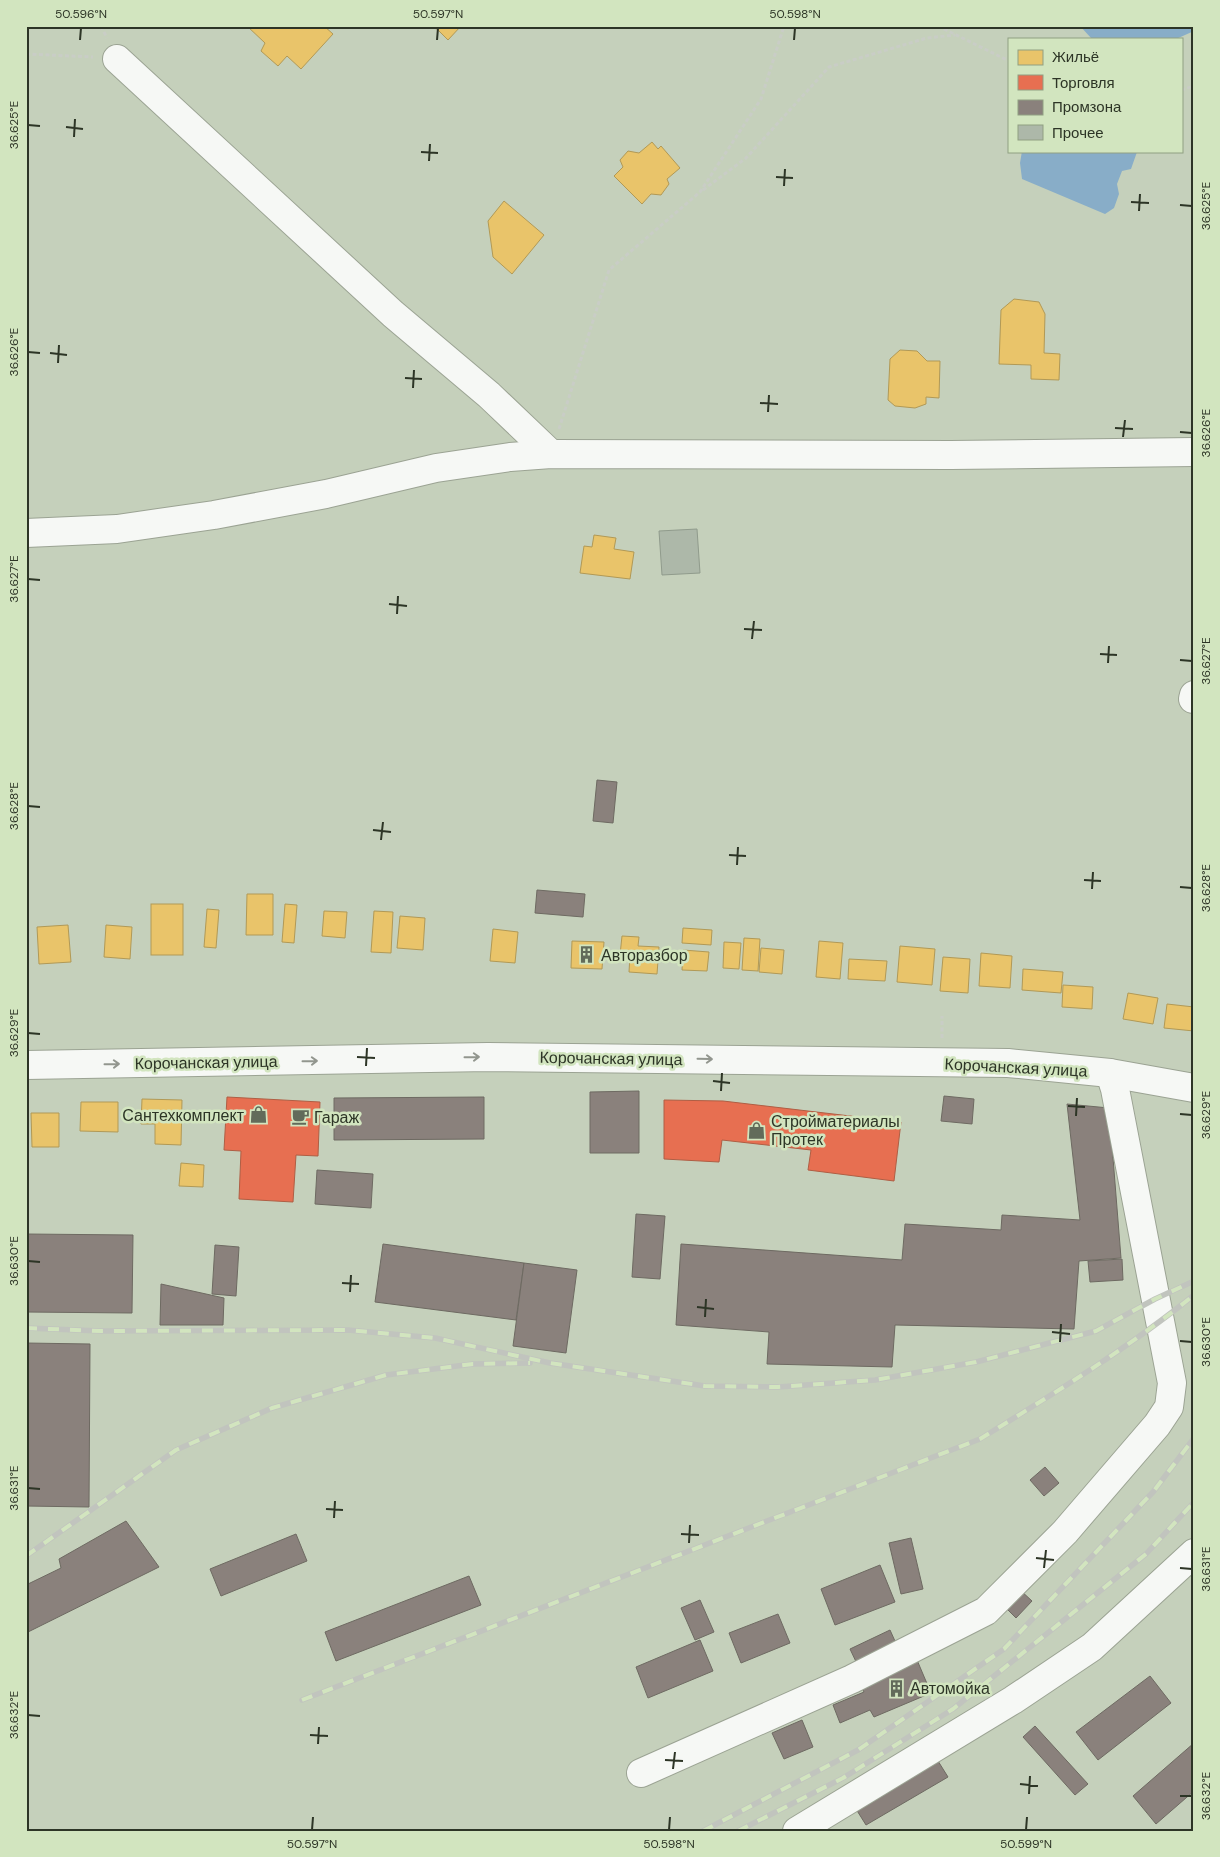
<svg xmlns="http://www.w3.org/2000/svg" width="1220" height="1857" font-family="'DM Sans',sans-serif">
	<style>
		.water { fill: #88adc8 }
		.homes { fill: #e9c46a; stroke: #b19956 }
		.shops { fill: #e76f51; stroke: #af5e44 }
		.industry { fill: #8a817c; stroke: #6e6a62 }
		.building { fill: #adb8a9; stroke: #909b8c }
		.lines { fill: none; stroke-linecap: round; stroke-linejoin: round }
		.minor-casing { stroke: #9ba393; stroke-width: 30 }
		.major-casing { stroke: #9ba393; stroke-width: 30 }
		.path { stroke: #c9cdc6; stroke-width: 3; stroke-dasharray: 4 2.5; stroke-linecap: butt }
		.minor { stroke: #f6f8f5; stroke-width: 28 }
		.major { stroke: #f6f8f5; stroke-width: 28 }
		.rail-casing { stroke: #c1c4be; stroke-width: 5.5 }
		.rail { stroke: #d2e5bf; stroke-width: 4; stroke-dasharray: 11; stroke-linecap: butt }
		.oneway { stroke: #92968e }
		.ticks { fill: none; stroke: #2d3526; stroke-width: 2 }
		.labels { text-anchor: middle; stroke-width: 5; stroke-linejoin: round; paint-order: stroke }
		.poi-label { font-size: 16px; fill: #2d3526; stroke: #d2e5bf; text-anchor: start }
		.street-label { font-size: 16px; fill: #2d3526; stroke: #d2e5bf }
		.neatline { fill: none; stroke: #2d3526; stroke-width: 2 }
		.ticks-label { font-size: 12px; text-anchor: middle; fill: #2d3526 }
	</style>
	<rect width="100%" height="100%" fill="#c5d0bb"/>
	<g class="water">
		<polygon points="1080,26 1194,26 1194,31 1176,39 1092,39"/>
		<polygon points="1022,151 1137,151 1137,152 1131,169 1122,171 1117,184 1119,194 1114,208 1105,214 1022,179 1020,163"/>
	</g>
	<g class="homes">
		<polygon points="247,26 324,26 333,34 301,69 287,56 278,66 261,51 265,43"/>
		<polygon points="426,26 461,26 448,40 437,29"/>
		<polygon points="652,142 658,149 661,146 680,168 667,179 669,184 661,195 651,194 642,204 614,176 623,167 620,160 628,151 639,153"/>
		<polygon points="504,201 544,235 512,274 493,257 488,221"/>
		<polygon points="1014,299 1039,302 1045,314 1044,353 1060,354 1059,380 1031,379 1031,365 999,364 1001,310"/>
		<polygon points="900,350 917,351 927,361 940,361 939,398 926,397 926,404 915,408 895,406 888,400 890,359"/>
		<polygon points="594,535 616,538 614,549 634,552 630,579 580,573 584,546 592,547"/>
		<polygon points="247,894 273,894 273,935 246,935"/>
		<rect x="151" y="904" width="32" height="51"/>
		<polygon points="285,904 297,905 294,943 282,942"/>
		<polygon points="207,909 219,910 216,948 204,947"/>
		<polygon points="324,911 347,912 345,938 322,936"/>
		<polygon points="374,911 393,912 391,953 371,952"/>
		<polygon points="400,916 425,918 423,950 397,948"/>
		<polygon points="68,925 71,962 39,964 37,927"/>
		<polygon points="106,925 132,927 130,959 104,957"/>
		<polygon points="683,928 712,930 711,945 682,943"/>
		<polygon points="493,929 518,932 515,963 490,961"/>
		<polygon points="622,936 639,937 638,946 659,947 657,974 629,972 630,955 620,955"/>
		<polygon points="744,938 760,939 758,971 742,970"/>
		<polygon points="572,941 604,942 602,969 571,968"/>
		<polygon points="819,941 843,943 840,979 816,977"/>
		<polygon points="724,942 741,943 739,969 723,968"/>
		<polygon points="900,946 935,949 932,985 897,982"/>
		<polygon points="761,948 784,950 782,974 759,972"/>
		<polygon points="683,950 709,952 707,971 682,970"/>
		<polygon points="981,953 1012,956 1010,988 979,986"/>
		<polygon points="943,957 970,959 968,993 940,991"/>
		<polygon points="849,959 887,961 885,981 848,979"/>
		<polygon points="1023,969 1063,972 1061,993 1022,990"/>
		<polygon points="1063,985 1093,987 1092,1009 1062,1007"/>
		<polygon points="1128,993 1158,998 1153,1024 1123,1019"/>
		<polygon points="1167,1004 1194,1007 1194,1031 1164,1028"/>
		<polygon points="142,1099 182,1100 181,1145 155,1144 155,1124 141,1124"/>
		<polygon points="81,1102 118,1102 118,1132 80,1131"/>
		<polygon points="31,1113 59,1113 59,1147 32,1147"/>
		<polygon points="181,1163 204,1165 203,1187 179,1186"/>
	</g>
	<g class="shops">
		<polygon points="227,1097 320,1102 318,1156 296,1155 293,1202 239,1199 241,1151 224,1150"/>
		<polygon points="664,1100 723,1101 901,1122 894,1181 808,1170 811,1150 722,1140 719,1162 664,1159"/>
	</g>
	<g class="industry">
		<polygon points="597,780 617,782 613,823 593,821"/>
		<polygon points="537,890 585,894 583,917 535,913"/>
		<polygon points="639,1091 639,1153 590,1153 590,1092"/>
		<polygon points="944,1096 974,1099 972,1124 941,1121"/>
		<polygon points="484,1097 484,1139 334,1140 334,1098"/>
		<polygon points="1067,1104 1109,1108 1121,1258 1079,1261 1074,1329 895,1325 892,1367 767,1364 769,1332 676,1325 681,1244 902,1260 905,1224 1001,1230 1002,1215 1080,1220"/>
		<polygon points="317,1170 373,1174 371,1208 315,1204"/>
		<polygon points="636,1214 665,1216 660,1279 632,1277"/>
		<polygon points="26,1234 133,1235 132,1313 26,1312"/>
		<polygon points="383,1244 524,1263 516,1320 375,1302"/>
		<polygon points="215,1245 239,1247 236,1296 212,1294"/>
		<polygon points="1122,1259 1123,1280 1090,1282 1088,1261"/>
		<polygon points="524,1263 577,1270 566,1353 513,1346"/>
		<polygon points="161,1284 224,1298 223,1325 160,1325"/>
		<polygon points="26,1343 90,1344 89,1507 26,1506"/>
		<polygon points="1045,1467 1059,1483 1044,1496 1030,1480"/>
		<polygon points="126,1521 159,1567 26,1633 26,1585 61,1568 59,1559"/>
		<polygon points="296,1534 307,1561 221,1596 210,1569"/>
		<polygon points="911,1538 923,1589 901,1594 889,1543"/>
		<polygon points="880,1565 895,1602 835,1625 821,1589"/>
		<polygon points="469,1576 481,1605 336,1661 325,1632"/>
		<polygon points="1019,1589 1032,1601 1016,1618 1003,1605"/>
		<polygon points="700,1600 714,1632 695,1640 681,1608"/>
		<polygon points="778,1614 790,1643 741,1663 729,1633"/>
		<polygon points="890,1630 899,1650 859,1668 850,1649"/>
		<polygon points="700,1640 713,1671 648,1698 636,1667"/>
		<polygon points="917,1660 931,1693 874,1717 870,1710 840,1723 833,1705 864,1692 860,1684"/>
		<polygon points="1150,1676 1171,1703 1098,1760 1076,1732"/>
		<polygon points="802,1720 813,1747 784,1759 772,1733"/>
		<polygon points="1035,1726 1088,1784 1075,1795 1023,1737"/>
		<polygon points="1194,1743 1194,1791 1156,1824 1133,1796"/>
		<polygon points="938,1761 948,1777 866,1825 856,1809"/>
	</g>
	<polygon class="building" points="697,529 700,573 662,575 659,531"/>
	<g class="lines">
		<defs>
			<g id="minor">
				<polyline points="117,59 393,314 489,395 551,454"/>
				<polyline points="26,533 117,529 214,515 326,494 436,468 510,457 551,454 951,455 1194,452"/>
				<polyline points="1193,699 1194,695"/>
				<polyline points="641,1773 852,1679 986,1611 1065,1532 1157,1425 1169,1407 1172,1383 1115,1089 1110,1073"/>
				<polyline points="797,1831 1013,1700 1092,1647 1194,1553"/>
			</g>
			<polyline id="major" points="26,1065 488,1057 1008,1063 1110,1073 1194,1088"/>
		</defs>
		<use href="#minor" class="minor-casing"/>
		<use href="#major" class="major-casing"/>
		<g class="path">
			<polyline points="101,26 107,38"/>
			<polyline points="938,26 1009,61"/>
			<polyline points="26,54 93,57"/>
			<polyline points="1181,90 1194,86"/>
			<polyline points="703,190 746,158 829,67 927,38 955,35"/>
			<polyline points="559,429 609,270 700,192 761,99 784,26"/>
			<polyline points="942,1038 942,1016"/>
		</g>
		<use href="#minor" class="minor"/>
		<use href="#major" class="major"/>
		<defs>
			<g id="rail">
				<polyline points="26,1328 101,1331 348,1330 435,1338 550,1363 705,1386 778,1387 875,1380 976,1362 1096,1331 1155,1299 1194,1281"/>
				<polyline points="26,1556 176,1450 272,1408 386,1375 473,1364 530,1363"/>
				<path d="M 302,1700 L 980,1439 C 1053,1394 1127,1349 1194,1295"/>
				<polyline points="703,1831 858,1750 1004,1649 1153,1492 1194,1438"/>
				<polyline points="738,1831 843,1778 953,1709 1146,1554 1194,1502"/>
			</g>
		</defs>
		<use href="#rail" class="rail-casing"/>
		<use href="#rail" class="rail"/>
	</g>
	<defs><path id="oneway-shaft" d="M-6 0H5M1.5-3L5.5 0L1.5 3" fill="none" stroke-width="1.6" stroke-linecap="round" stroke-linejoin="round" transform="scale(1.25)"/></defs>
	<g class="oneway">
		<use href="#oneway-shaft" transform="translate(472 1057) rotate(-1)"/>
		<use href="#oneway-shaft" transform="translate(705 1059) rotate(1)"/>
		<use href="#oneway-shaft" transform="translate(310 1061) rotate(-1)"/>
		<use href="#oneway-shaft" transform="translate(112 1064) rotate(-1)"/>
	</g>
	<path class="ticks" d="M 80,40 L 81,28M 437,40 L 438,28M 794,40 L 795,28M 28,125 L 40,126M 66,127 L 83,129M 74,137 L 75,119M 421,152 L 438,153M 429,161 L 430,144M 776,177 L 793,178M 784,186 L 785,169M 1131,202 L 1149,203M 1180,205 L 1192,206M 1139,211 L 1140,194M 28,352 L 40,353M 50,353 L 67,355M 58,363 L 59,345M 405,378 L 422,379M 413,388 L 414,370M 760,403 L 778,404M 768,412 L 769,395M 1115,428 L 1133,429M 1180,432 L 1192,433M 1123,437 L 1125,420M 28,579 L 40,580M 389,604 L 407,606M 397,614 L 398,596M 744,629 L 762,630M 752,639 L 754,621M 1100,654 L 1117,655M 1180,660 L 1192,661M 1108,663 L 1109,646M 28,806 L 40,807M 373,830 L 391,832M 381,840 L 383,822M 729,855 L 746,856M 737,865 L 738,847M 1084,880 L 1101,881M 1180,887 L 1192,888M 1092,889 L 1093,872M 28,1033 L 40,1034M 357,1057 L 375,1058M 366,1066 L 367,1048M 713,1081 L 730,1083M 721,1091 L 722,1073M 1068,1106 L 1085,1107M 1180,1114 L 1192,1115M 1076,1116 L 1077,1098M 28,1261 L 40,1262M 342,1283 L 359,1284M 350,1292 L 351,1275M 697,1307 L 714,1309M 705,1317 L 706,1299M 1052,1332 L 1070,1334M 1180,1341 L 1192,1342M 1060,1342 L 1061,1324M 28,1488 L 40,1489M 326,1509 L 343,1510M 334,1518 L 335,1501M 681,1534 L 699,1535M 689,1543 L 690,1525M 1036,1558 L 1054,1560M 1044,1568 L 1046,1550M 1180,1568 L 1192,1569M 28,1715 L 40,1716M 310,1735 L 328,1736M 318,1744 L 319,1727M 665,1760 L 683,1761M 673,1769 L 675,1752M 1020,1784 L 1038,1786M 1029,1794 L 1030,1776M 1180,1796 L 1192,1796M 312,1830 L 313,1817M 669,1830 L 670,1817M 1026,1830 L 1027,1817"/>
	<defs>
		<symbol id="building-bare" viewBox="-9 -9 18 18"><path d="M-4-6H4V6H1V3H-1V6H-4ZM-2.5-4.3h1.7v1.8h-1.7ZM.8-4.3h1.7v1.8H.8ZM-2.5-1h1.7V.8h-1.7ZM.8-1h1.7V.8H.8Z" fill="#626b5a" stroke="#d2e5bf" stroke-width="2.5" paint-order="stroke"/></symbol>
		<symbol id="shop-bare" viewBox="-9 -9 18 18"><path d="M-5-2.5h2.3a2.7 3.5 0 0 1 5.4 0H5L5.5 6h-11ZM-1.5-2.5h3a1.5 2.3 0 0 0-3 0Z" fill="#626b5a" stroke="#d2e5bf" stroke-width="2.5" paint-order="stroke"/></symbol>
		<symbol id="cafe-bare" viewBox="-9 -9 18 18"><path d="M-5.5-4.5H6V0H3Q3 3.5 0 3.5H-2.5Q-5.5 3.5-5.5 0ZM3-3.2v2h1.7v-2ZM-6 4.5H4V6H-6Z" fill="#626b5a" stroke="#d2e5bf" stroke-width="2.5" paint-order="stroke"/></symbol>
	</defs>
	<g fill-rule="evenodd">
		<use href="#building-bare" x="574" y="942" width="25" height="25"/>
		<use href="#shop-bare" x="246" y="1102" width="25" height="25"/>
		<use href="#cafe-bare" x="288" y="1104" width="25" height="25"/>
		<use href="#shop-bare" x="744" y="1118" width="25" height="25"/>
		<use href="#building-bare" x="884" y="1676" width="25" height="25"/>
	</g>
	<g class="labels">
		<g class="poi-label">
			<text x="601" y="961">Авторазбор</text>
			<text x="244" y="1121" text-anchor="end">Сантехкомплект</text>
			<text x="314" y="1123">Гараж</text>
			<text x="771" y="1127">Стройматериалы<tspan x="771" dy="18">Протек</tspan></text>
			<text x="910" y="1694">Автомойка</text>
		</g>
		<g class="street-label">
			<text transform="translate(611 1058) rotate(1)" y="6">Корочанская улица</text>
			<text transform="translate(206 1062) rotate(-1)" y="6">Корочанская улица</text>
			<text transform="translate(1016 1067) rotate(3)" y="6">Корочанская улица</text>
		</g>
	</g>
	<rect width="1220" height="1857" fill="none" stroke="#d2e5bf" stroke-width="55"/>
	<rect x="1008" y="38" width="175" height="115" fill="#d2e5bf" stroke="#909f82"/>
	<rect x="1018" y="50" width="25" height="15" fill="#e9c46a" stroke="#909f82"/>
	<text x="1052" y="62" font-size="15" fill="#2d3526">Жильё</text>
	<rect x="1018" y="75" width="25" height="15" fill="#e76f51" stroke="#909f82"/>
	<text x="1052" y="88" font-size="15" fill="#2d3526">Торговля</text>
	<rect x="1018" y="100" width="25" height="15" fill="#8a817c" stroke="#909f82"/>
	<text x="1052" y="112" font-size="15" fill="#2d3526">Промзона</text>
	<rect x="1018" y="125" width="25" height="15" fill="#adb8a9" stroke="#909f82"/>
	<text x="1052" y="138" font-size="15" fill="#2d3526">Прочее</text>
	<rect x="28" y="28" width="1164" height="1802" class="neatline"/>
	<g class="ticks-label">
		<text x="81" y="18">50.596°N</text>
		<text x="438" y="18">50.597°N</text>
		<text x="795" y="18">50.598°N</text>
		<text transform="translate(14 125) rotate(-90)" y="4">36.625°E</text>
		<text transform="translate(1206 206) rotate(-90)" y="4">36.625°E</text>
		<text transform="translate(14 352) rotate(-90)" y="4">36.626°E</text>
		<text transform="translate(1206 433) rotate(-90)" y="4">36.626°E</text>
		<text transform="translate(14 579) rotate(-90)" y="4">36.627°E</text>
		<text transform="translate(1206 661) rotate(-90)" y="4">36.627°E</text>
		<text transform="translate(14 806) rotate(-90)" y="4">36.628°E</text>
		<text transform="translate(1206 888) rotate(-90)" y="4">36.628°E</text>
		<text transform="translate(14 1033) rotate(-90)" y="4">36.629°E</text>
		<text transform="translate(1206 1115) rotate(-90)" y="4">36.629°E</text>
		<text transform="translate(14 1261) rotate(-90)" y="4">36.630°E</text>
		<text transform="translate(1206 1342) rotate(-90)" y="4">36.630°E</text>
		<text transform="translate(14 1488) rotate(-90)" y="4">36.631°E</text>
		<text transform="translate(1206 1569) rotate(-90)" y="4">36.631°E</text>
		<text transform="translate(14 1715) rotate(-90)" y="4">36.632°E</text>
		<text transform="translate(1206 1796) rotate(-90)" y="4">36.632°E</text>
		<text x="312" y="1848">50.597°N</text>
		<text x="669" y="1848">50.598°N</text>
		<text x="1026" y="1848">50.599°N</text>
	</g>
</svg>
